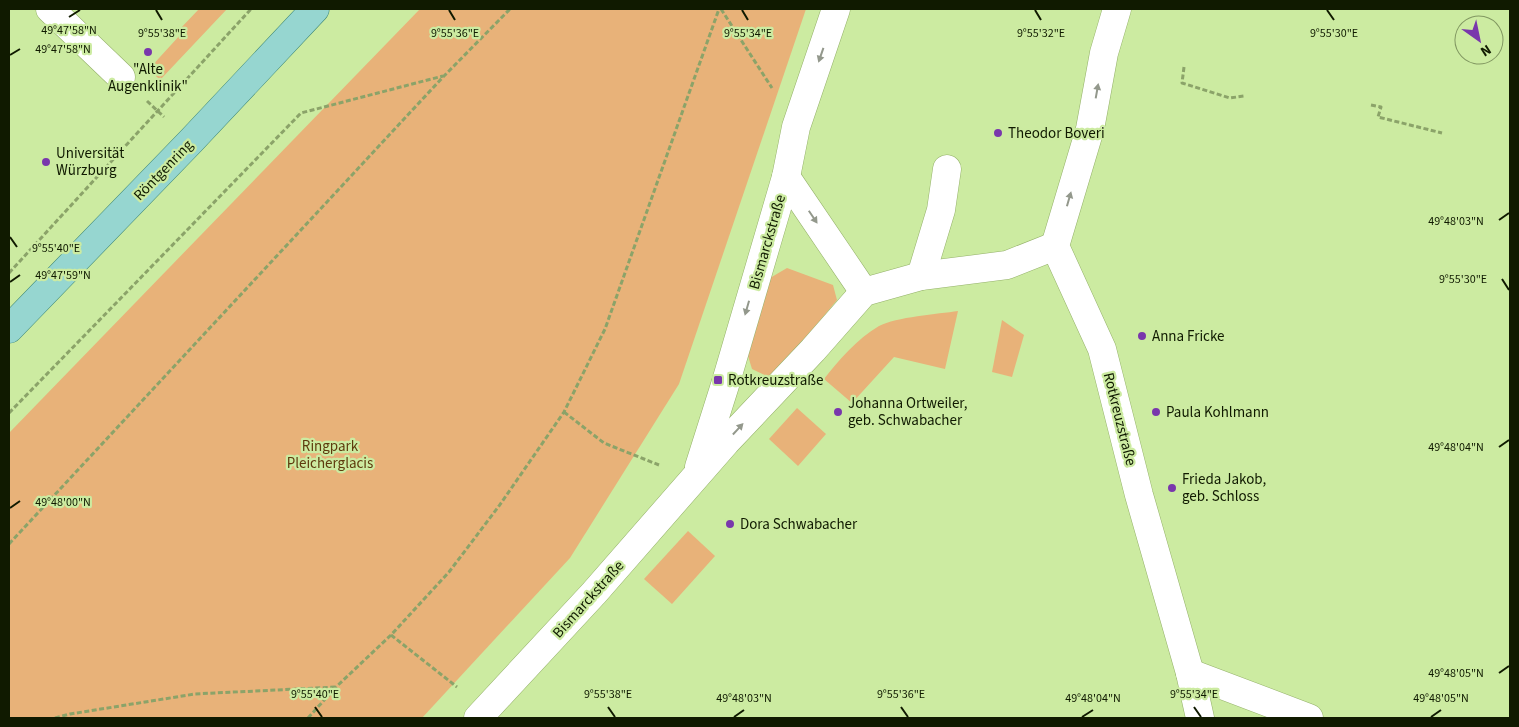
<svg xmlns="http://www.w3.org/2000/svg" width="1519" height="727" font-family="'Source Sans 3',sans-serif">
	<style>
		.green { fill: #e8b279 }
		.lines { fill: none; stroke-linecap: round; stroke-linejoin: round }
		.minor-casing { stroke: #94b169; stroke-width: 29 }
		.major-casing { stroke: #3a8373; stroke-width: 29 }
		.path { stroke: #8ba369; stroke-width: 3; stroke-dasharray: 5 2.5; stroke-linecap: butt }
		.minor { stroke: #fff; stroke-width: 28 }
		.major { stroke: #96d6d0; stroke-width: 28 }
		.oneway { fill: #93988c }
		.ticks { fill: none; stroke: #101a00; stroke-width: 2 }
		.poi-dot { fill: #7937ac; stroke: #cceba1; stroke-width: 2 }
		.labels { text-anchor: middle; stroke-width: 4.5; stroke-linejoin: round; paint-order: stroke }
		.poi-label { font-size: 15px; fill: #101a00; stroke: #cceba1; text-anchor: start }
		.street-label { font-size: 15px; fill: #101a00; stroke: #cceba1 }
		.park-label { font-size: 15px; fill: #5e3a0d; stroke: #cceba1 }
		.ticks-label { font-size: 12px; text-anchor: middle; fill: #101a00; stroke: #cceba1; stroke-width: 4.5; stroke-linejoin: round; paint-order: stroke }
	</style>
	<rect width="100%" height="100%" fill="#cceba1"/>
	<g class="green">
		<polygon points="199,9 227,9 160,80 149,69 181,34 178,31"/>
		<polygon points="420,9 806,9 679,384 570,558 422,718 9,718 9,433"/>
		<polygon points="787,268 833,285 837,300 777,373 769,377 752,369 748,356 770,278"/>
		<path d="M 958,311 L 945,369 L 894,357 L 852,403 L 824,379 C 839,360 857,339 879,326 C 896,317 938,314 958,311 Z"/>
		<polygon points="1002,320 1024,335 1012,377 992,372"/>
		<polygon points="797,408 826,434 798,466 769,439"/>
		<polygon points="688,531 715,556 672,604 644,579"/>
	</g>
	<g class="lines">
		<defs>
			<g id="minor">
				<polyline points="50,9 121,77"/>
				<polyline points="1117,9 1104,53 1090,129 1055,246 1102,349 1139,495 1190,673 1200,718"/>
				<polyline points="786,177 864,292"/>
				<polyline points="921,276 941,210 947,169"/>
				<polyline points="699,467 725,385 786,177 796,127 836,9"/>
				<polyline points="1190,673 1309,718"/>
				<polyline points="478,718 594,593 726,442 813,350 864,292 921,276 1007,265 1055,246"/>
			</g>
			<polyline id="major" points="9,329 191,141 315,9"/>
		</defs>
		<use href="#minor" class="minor-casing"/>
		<use href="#major" class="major-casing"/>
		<g class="path">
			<polyline points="721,9 772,88"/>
			<polyline points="1184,67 1182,83 1230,98 1244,96"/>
			<polyline points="147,101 164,117"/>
			<polyline points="1371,105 1381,107 1378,117 1442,133"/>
			<polyline points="9,273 251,9"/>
			<polyline points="564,412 604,443 659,465"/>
			<polyline points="9,413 301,113 443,76"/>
			<polyline points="9,544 444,76 510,9"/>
			<polyline points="391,635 457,687"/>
			<polyline points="55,718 70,714 195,694 336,687"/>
			<polyline points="308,718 336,687 391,635 449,572 499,506 564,412 605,329 719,9"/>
		</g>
		<use href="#minor" class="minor"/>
		<use href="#major" class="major"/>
	</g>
	<defs><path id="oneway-solid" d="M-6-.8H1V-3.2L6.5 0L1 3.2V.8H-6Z" transform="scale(1.25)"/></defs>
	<g class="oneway">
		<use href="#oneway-solid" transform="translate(821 55) rotate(109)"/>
		<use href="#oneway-solid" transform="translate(1097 91) rotate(-80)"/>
		<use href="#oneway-solid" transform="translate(1069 199) rotate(-74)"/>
		<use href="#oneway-solid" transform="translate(813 217) rotate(56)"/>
		<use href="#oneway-solid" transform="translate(747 308) rotate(106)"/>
		<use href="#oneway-solid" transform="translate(738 429) rotate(-47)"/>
	</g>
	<path class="ticks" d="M 156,10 L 162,20M 449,10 L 455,20M 742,10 L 748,20M 1035,10 L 1041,20M 1327,10 L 1334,20M 69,17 L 80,10M 10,55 L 20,49M 1499,220 L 1509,213M 10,237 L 17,247M 1502,279 L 1509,290M 10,282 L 20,275M 1499,447 L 1509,440M 10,508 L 20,501M 1499,673 L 1509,666M 315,707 L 322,717M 608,707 L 615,717M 901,707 L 908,717M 1194,707 L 1201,717M 734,717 L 744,710M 1082,717 L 1093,710M 1431,717 L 1441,710"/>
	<g class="poi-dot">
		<circle cx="148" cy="52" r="5"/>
		<circle cx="998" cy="133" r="5"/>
		<circle cx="46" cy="162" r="5"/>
		<circle cx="1142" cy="336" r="5"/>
		<rect x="713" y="375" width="10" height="10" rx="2.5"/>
		<circle cx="838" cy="412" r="5"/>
		<circle cx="1156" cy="412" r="5"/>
		<circle cx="1172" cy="488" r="5"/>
		<circle cx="730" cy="524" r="5"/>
	</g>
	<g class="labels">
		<g class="poi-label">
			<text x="148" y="74" text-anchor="middle">"Alte<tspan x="148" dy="17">Augenklinik"</tspan></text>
			<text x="1008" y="138">Theodor Boveri</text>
			<text x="56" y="158">Universität<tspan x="56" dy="17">Würzburg</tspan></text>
			<text x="1152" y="341">Anna Fricke</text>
			<text x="728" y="385">Rotkreuzstraße</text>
			<text x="848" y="408">Johanna Ortweiler,<tspan x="848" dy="17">geb. Schwabacher</tspan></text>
			<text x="1166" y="417">Paula Kohlmann</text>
			<text x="1182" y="484">Frieda Jakob,<tspan x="1182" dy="17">geb. Schloss</tspan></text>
			<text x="740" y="529">Dora Schwabacher</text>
		</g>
		<g class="street-label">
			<text transform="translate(163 170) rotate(-46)" y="5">Röntgenring</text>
			<text transform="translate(767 242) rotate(-74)" y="5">Bismarckstraße</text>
			<text transform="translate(1120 419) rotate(76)" y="5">Rotkreuzstraße</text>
			<text transform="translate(588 599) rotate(-48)" y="5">Bismarckstraße</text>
		</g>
		<g class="park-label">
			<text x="330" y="451">Ringpark<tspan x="330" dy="17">Pleicherglacis</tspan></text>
		</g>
	</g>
	<g class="ticks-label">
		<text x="69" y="34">49°47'58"N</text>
		<text x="162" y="37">9°55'38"E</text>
		<text x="455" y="37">9°55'36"E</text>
		<text x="748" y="37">9°55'34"E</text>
		<text x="1041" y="37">9°55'32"E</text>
		<text x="1334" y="37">9°55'30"E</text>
		<text x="63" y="53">49°47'58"N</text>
		<text x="1456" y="225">49°48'03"N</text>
		<text x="56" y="252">9°55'40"E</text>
		<text x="63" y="279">49°47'59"N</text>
		<text x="1463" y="283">9°55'30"E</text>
		<text x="1456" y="451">49°48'04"N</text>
		<text x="63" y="506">49°48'00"N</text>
		<text x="1456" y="677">49°48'05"N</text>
		<text x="315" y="698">9°55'40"E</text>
		<text x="608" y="698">9°55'38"E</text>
		<text x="901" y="698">9°55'36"E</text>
		<text x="1194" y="698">9°55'34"E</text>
		<text x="744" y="702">49°48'03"N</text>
		<text x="1093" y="702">49°48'04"N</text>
		<text x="1441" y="702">49°48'05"N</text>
	</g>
	<rect width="1519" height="727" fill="none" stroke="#101a00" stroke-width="20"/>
	<g transform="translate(1479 40) rotate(147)"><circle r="24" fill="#cceba1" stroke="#819761"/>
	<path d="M0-4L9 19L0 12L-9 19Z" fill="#7937ac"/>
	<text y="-8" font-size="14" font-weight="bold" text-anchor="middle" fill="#101a00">N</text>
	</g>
</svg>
